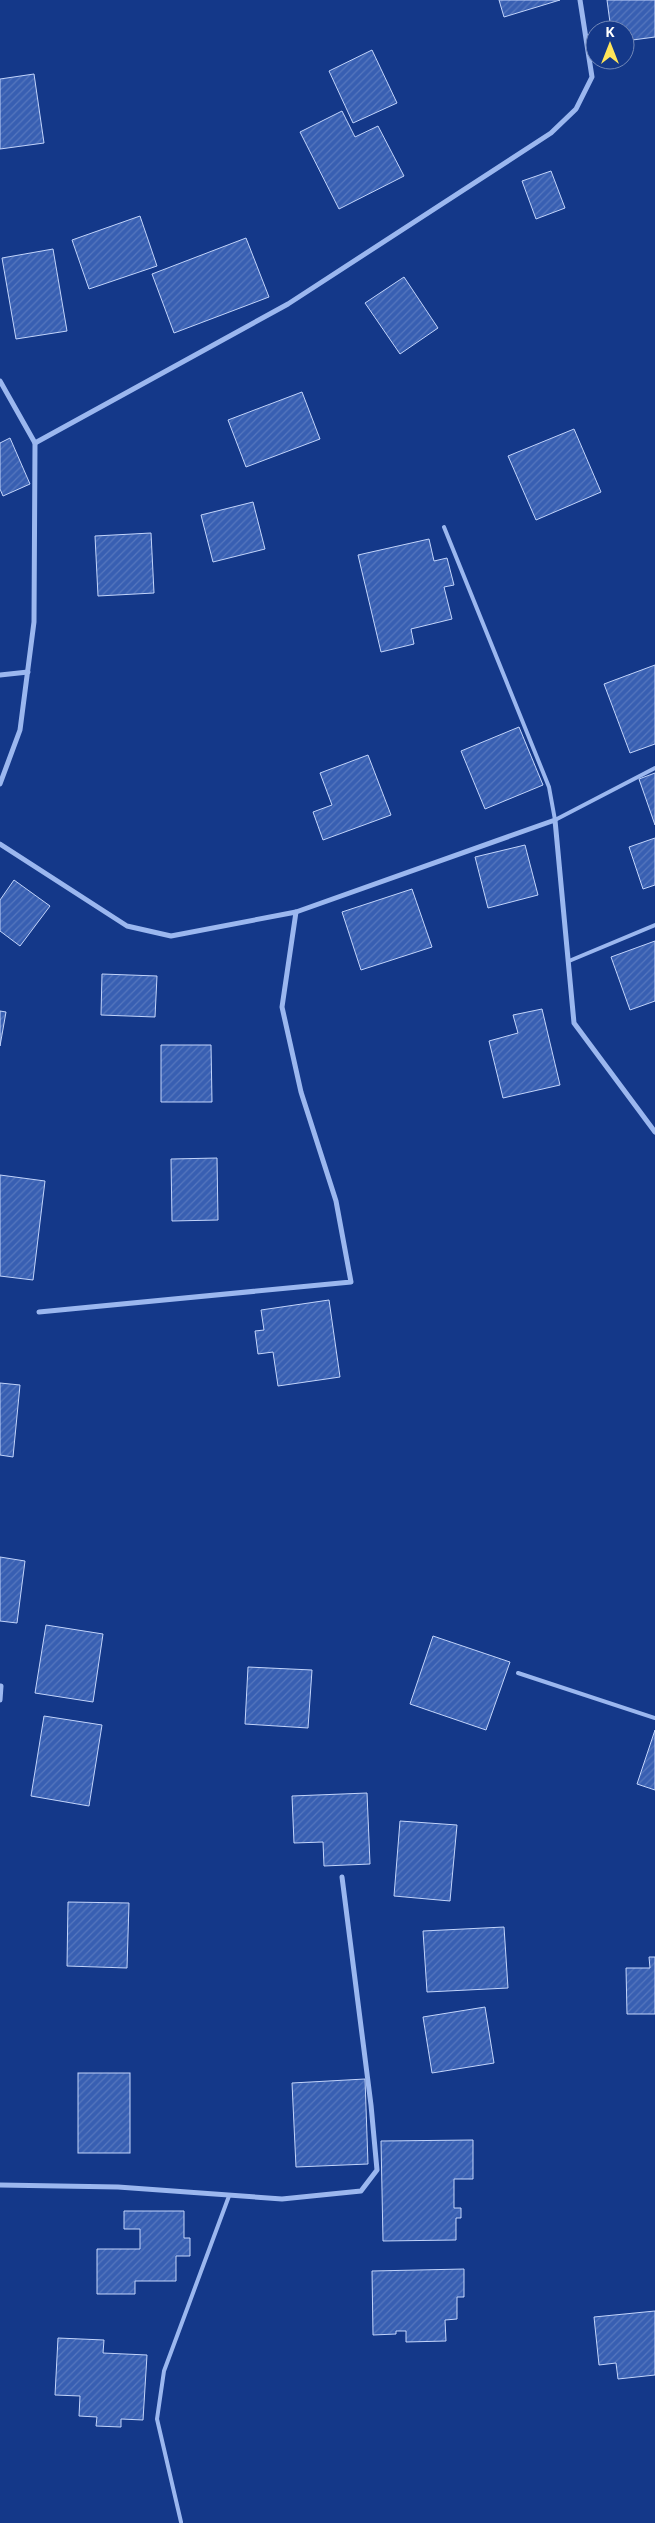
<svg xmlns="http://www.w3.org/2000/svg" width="655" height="2523" font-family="'Noto Sans',sans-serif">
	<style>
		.building { fill: url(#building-hatch); stroke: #c2d4fb }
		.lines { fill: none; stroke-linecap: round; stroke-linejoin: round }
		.service { stroke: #9bb7ef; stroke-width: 4 }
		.minor { stroke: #9bb7ef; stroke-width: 5 }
	</style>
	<defs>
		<pattern id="building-hatch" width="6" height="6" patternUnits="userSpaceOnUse" patternTransform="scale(1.25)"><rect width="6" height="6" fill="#385fb2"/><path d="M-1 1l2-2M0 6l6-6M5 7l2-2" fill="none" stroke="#5677be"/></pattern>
	</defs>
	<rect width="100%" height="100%" fill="#143889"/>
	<g class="building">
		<polygon points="499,0 560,0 504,17"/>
		<polygon points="607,0 655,0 655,37 625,41 625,30 611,30"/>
		<polygon points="372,50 397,103 353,123 329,71"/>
		<polygon points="34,74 44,143 0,149 0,79"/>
		<polygon points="342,111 355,137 378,126 404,176 339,209 300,132"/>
		<polygon points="551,171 565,208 536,219 522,181"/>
		<polygon points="140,216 157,266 89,289 72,240"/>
		<polygon points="246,238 269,297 174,333 152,274"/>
		<polygon points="53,249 67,331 16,339 2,258"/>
		<polygon points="404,277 438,328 400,354 365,303"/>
		<polygon points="302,392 320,439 246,467 228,420"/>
		<polygon points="574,429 601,492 536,520 508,456"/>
		<polygon points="10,438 30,484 3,496 0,489 0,443"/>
		<polygon points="253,502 265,549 213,562 201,515"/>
		<polygon points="151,533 154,593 98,596 95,536"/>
		<polygon points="429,539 434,561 447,558 454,585 444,587 452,619 411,629 414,644 381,652 358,555"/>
		<polygon points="655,665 655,744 630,753 604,684"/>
		<polygon points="519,727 543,785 485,809 461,751"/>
		<polygon points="368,755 391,815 323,840 313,812 332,805 320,773"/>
		<polygon points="655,773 655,825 639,779"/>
		<polygon points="655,838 655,885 643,889 629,847"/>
		<polygon points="525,845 538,895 488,908 475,857"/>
		<polygon points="14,880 50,906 20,946 0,931 0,900"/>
		<polygon points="412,889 432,947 361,970 342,912"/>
		<polygon points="655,941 655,1001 630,1010 611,957"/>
		<polygon points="102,974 157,976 155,1017 101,1015"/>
		<polygon points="542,1009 560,1085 503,1098 489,1041 518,1033 513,1015"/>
		<polygon points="0,1011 6,1012 0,1046"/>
		<polygon points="161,1045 211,1045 212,1102 161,1102"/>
		<polygon points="217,1158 218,1220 172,1221 171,1159"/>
		<polygon points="0,1175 45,1181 33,1280 0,1276"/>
		<polygon points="329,1300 340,1377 278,1386 273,1352 258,1354 255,1331 264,1330 261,1310"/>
		<polygon points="0,1383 20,1385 13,1457 0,1455"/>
		<polygon points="0,1557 25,1561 17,1623 0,1621"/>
		<polygon points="46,1625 103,1634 93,1702 35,1693"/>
		<polygon points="433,1636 510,1662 486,1730 410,1704"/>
		<polygon points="248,1667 312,1670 308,1728 245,1724"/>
		<polygon points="44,1716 102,1725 89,1806 31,1796"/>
		<polygon points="655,1730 655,1790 637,1784"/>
		<polygon points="367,1793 370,1864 324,1866 323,1842 294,1843 292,1796"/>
		<polygon points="400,1821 457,1825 450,1901 394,1896"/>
		<polygon points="68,1902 129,1903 127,1968 67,1966"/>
		<polygon points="504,1927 508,1988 427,1992 423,1931"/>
		<polygon points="649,1957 655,1957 655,2014 627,2014 626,1968 650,1968"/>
		<polygon points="485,2007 494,2063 432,2073 423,2017"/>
		<rect x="78" y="2073" width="52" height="80"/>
		<polygon points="365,2079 368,2164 296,2167 292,2083"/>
		<polygon points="473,2140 473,2179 454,2179 454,2208 461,2208 461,2218 456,2218 456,2240 383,2241 381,2141"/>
		<polygon points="124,2211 184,2211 184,2238 190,2238 190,2256 176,2256 176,2281 135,2281 135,2294 97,2294 97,2249 140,2249 140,2229 124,2229"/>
		<polygon points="464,2269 464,2297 457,2297 457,2319 445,2320 446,2341 406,2342 406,2331 396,2331 396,2334 373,2335 372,2271"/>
		<polygon points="655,2311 655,2375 618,2379 616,2363 599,2365 594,2317"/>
		<polygon points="58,2338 104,2340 103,2353 147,2355 143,2420 121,2419 121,2427 96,2426 97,2417 79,2416 80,2396 55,2395"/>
	</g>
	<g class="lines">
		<g class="service">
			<polyline points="444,527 549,787 555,820 655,768"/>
			<polyline points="569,961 655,925"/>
			<polyline points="518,1673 655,1718"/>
			<polyline points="181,2522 157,2419 164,2371 229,2196"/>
		</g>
		<g class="minor">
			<polyline points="0,381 35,443 34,622 20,730 0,784"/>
			<polyline points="35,443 288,304 551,133 576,109 592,77 580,0"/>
			<polyline points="0,675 28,672"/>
			<polyline points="0,844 127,926 171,936 296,912 555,820 574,1023 655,1132"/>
			<polyline points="39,1312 351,1282 336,1201 301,1092 282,1007 296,912"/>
			<polyline points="0,1700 1,1686"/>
			<polyline points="0,2185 118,2187 282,2199 361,2191 377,2170 371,2105 342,1877"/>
		</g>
	</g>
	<g transform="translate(610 45)"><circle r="24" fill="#143889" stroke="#7288b8"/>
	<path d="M0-4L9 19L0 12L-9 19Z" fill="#ffe55a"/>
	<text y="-8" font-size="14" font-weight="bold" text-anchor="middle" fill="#ffffff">K</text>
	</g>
</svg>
